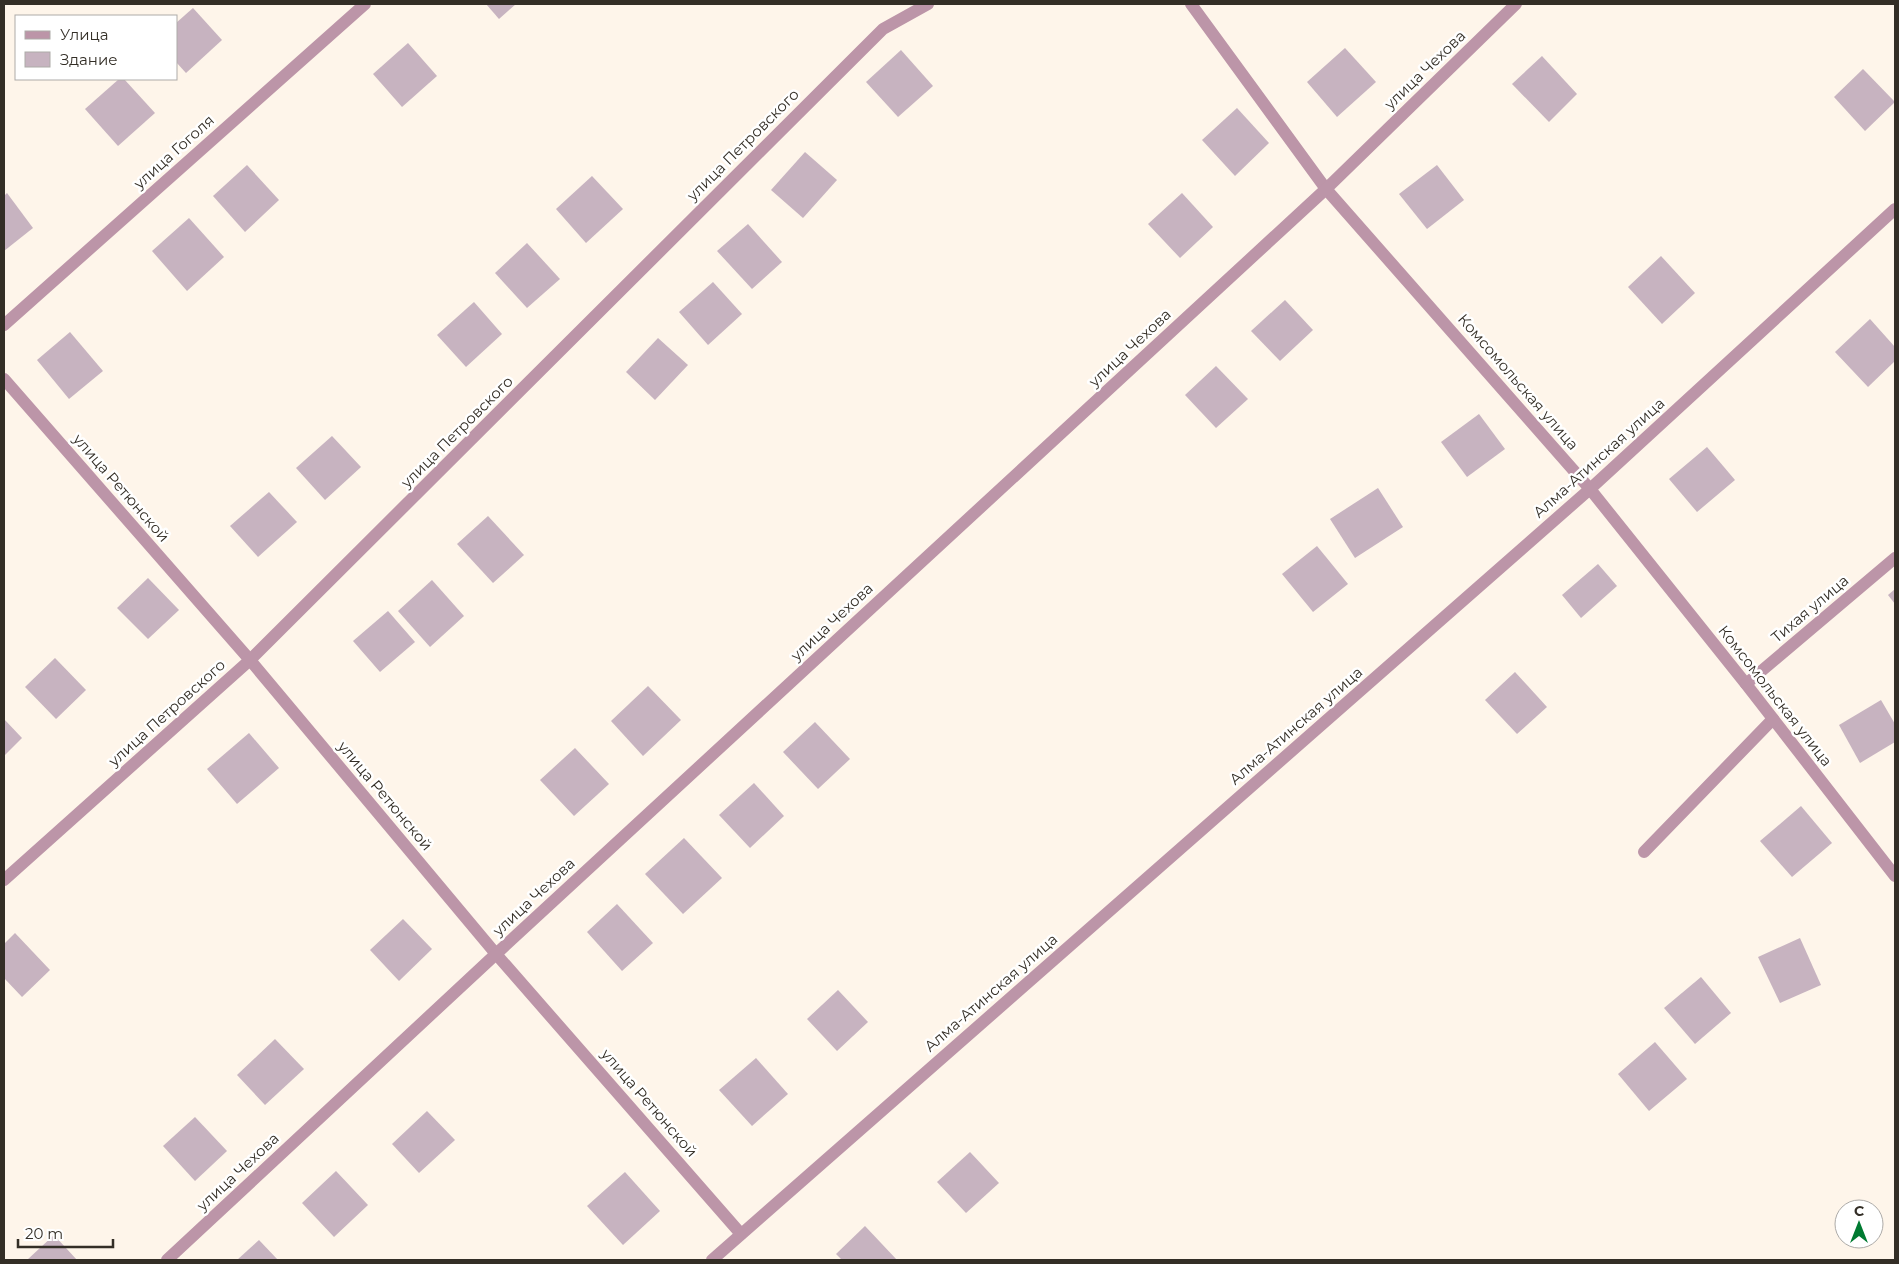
<svg xmlns="http://www.w3.org/2000/svg" width="1899" height="1264" font-family="Montserrat,sans-serif">
	<style>
		.building { fill: #c7b3c0 }
		.lines { fill: none; stroke-linecap: round; stroke-linejoin: round }
		.service { stroke: #bc95a8; stroke-width: 12 }
		.minor { stroke: #bc95a8; stroke-width: 12 }
		.tertiary { stroke: #bc95a8; stroke-width: 12 }
		.labels { text-anchor: middle; stroke-width: 5; stroke-linejoin: round; paint-order: stroke }
		.street-label { font-size: 15px; fill: #332e26; stroke: #fff }
	</style>
	<rect width="100%" height="100%" fill="#fef5ea"/>
	<g class="building">
		<polygon points="486,4 516,4 499,19"/>
		<polygon points="193,8 222,40 186,73 176,62 176,23"/>
		<polygon points="408,43 437,76 402,107 373,74"/>
		<polygon points="1345,48 1376,82 1337,117 1307,82"/>
		<polygon points="901,50 933,86 898,117 866,82"/>
		<polygon points="1542,56 1577,94 1549,122 1512,84"/>
		<polygon points="1863,69 1895,102 1865,131 1834,97"/>
		<polygon points="119,79 124,79 155,113 118,146 85,109"/>
		<polygon points="1237,108 1269,143 1235,176 1202,140"/>
		<polygon points="805,152 837,180 803,218 771,190"/>
		<polygon points="247,165 279,200 245,232 213,196"/>
		<polygon points="1437,165 1464,200 1427,229 1399,194"/>
		<polygon points="592,176 623,209 586,243 556,209"/>
		<polygon points="7,193 33,228 4,251 4,196"/>
		<polygon points="1182,193 1213,227 1180,258 1148,224"/>
		<polygon points="189,218 224,257 187,291 152,251"/>
		<polygon points="748,224 782,262 752,289 717,251"/>
		<polygon points="527,243 560,279 527,308 495,273"/>
		<polygon points="1661,256 1695,293 1662,324 1628,287"/>
		<polygon points="713,282 742,314 708,345 679,312"/>
		<polygon points="1285,300 1313,330 1280,361 1251,331"/>
		<polygon points="474,302 502,334 466,367 437,335"/>
		<polygon points="1870,319 1895,347 1895,361 1868,387 1835,352"/>
		<polygon points="70,332 103,371 69,399 37,360"/>
		<polygon points="658,338 688,365 655,400 626,372"/>
		<polygon points="1216,366 1248,399 1216,428 1185,395"/>
		<polygon points="1479,414 1505,449 1467,477 1441,442"/>
		<polygon points="332,436 361,467 325,500 296,468"/>
		<polygon points="1707,447 1735,480 1697,512 1669,479"/>
		<polygon points="1378,488 1403,527 1355,558 1330,519"/>
		<polygon points="269,492 297,522 258,557 230,526"/>
		<polygon points="488,516 524,555 493,583 457,544"/>
		<polygon points="1317,546 1348,584 1313,612 1282,574"/>
		<polygon points="1598,564 1617,586 1581,618 1562,595"/>
		<polygon points="148,578 179,610 148,639 117,608"/>
		<polygon points="432,580 464,616 430,647 398,611"/>
		<polygon points="1895,589 1895,604 1888,595"/>
		<polygon points="388,611 415,642 380,672 353,641"/>
		<polygon points="55,658 86,690 56,719 25,687"/>
		<polygon points="1515,672 1547,707 1517,734 1485,700"/>
		<polygon points="648,686 681,720 643,756 611,721"/>
		<polygon points="1881,700 1895,724 1895,742 1860,763 1839,725"/>
		<polygon points="4,719 22,738 4,756"/>
		<polygon points="815,722 850,759 818,789 783,752"/>
		<polygon points="249,733 279,768 237,804 207,769"/>
		<polygon points="575,748 609,784 574,816 540,780"/>
		<polygon points="754,783 784,816 750,848 719,815"/>
		<polygon points="1801,806 1832,843 1792,877 1760,841"/>
		<polygon points="684,838 722,878 683,914 645,874"/>
		<polygon points="617,904 653,943 622,971 587,932"/>
		<polygon points="403,919 432,949 399,981 370,950"/>
		<polygon points="15,933 50,970 22,997 4,978 4,944"/>
		<polygon points="1800,938 1821,985 1780,1003 1758,957"/>
		<polygon points="1701,977 1731,1013 1695,1044 1664,1008"/>
		<polygon points="838,990 868,1022 837,1051 807,1019"/>
		<polygon points="275,1039 304,1069 265,1105 237,1075"/>
		<polygon points="1655,1042 1687,1079 1649,1111 1618,1074"/>
		<polygon points="756,1058 788,1094 752,1126 719,1090"/>
		<polygon points="427,1111 455,1140 419,1173 392,1144"/>
		<polygon points="195,1117 227,1151 195,1181 163,1146"/>
		<polygon points="970,1152 999,1183 966,1213 937,1182"/>
		<polygon points="336,1171 368,1205 334,1237 302,1203"/>
		<polygon points="625,1172 660,1211 623,1245 587,1206"/>
		<polygon points="865,1226 897,1260 842,1260 836,1254"/>
		<polygon points="54,1235 77,1260 27,1260"/>
		<polygon points="259,1240 278,1260 237,1260"/>
	</g>
	<g class="lines">
		<polyline class="service" points="1644,852 1773,719"/>
		<g class="minor">
			<polyline points="1191,4 1326,189 1590,489 1746,684 1895,876"/>
			<polyline points="4,325 365,4"/>
			<polyline points="4,379 250,660 496,954 741,1234"/>
			<polyline points="1746,684 1895,558"/>
			<polyline points="4,880 250,660 883,29 928,4"/>
			<polyline points="712,1260 1590,489 1895,209"/>
		</g>
		<polyline class="tertiary" points="167,1260 496,954 1326,189 1516,4"/>
	</g>
	<g class="labels">
		<g class="street-label">
			<text transform="translate(1425 70) rotate(-44)" y="5">улица Чехова</text>
			<text transform="translate(743 145) rotate(-45)" y="5">улица Петровского</text>
			<text transform="translate(174 152) rotate(-42)" y="5">улица Гоголя</text>
			<text transform="translate(1130 348) rotate(-43)" y="5">улица Чехова</text>
			<text transform="translate(1518 382) rotate(49)" y="5">Комсомольская улица</text>
			<text transform="translate(457 432) rotate(-45)" y="5">улица Петровского</text>
			<text transform="translate(1599 458) rotate(-42)" y="5">Алма-Атинская улица</text>
			<text transform="translate(121 488) rotate(49)" y="5">улица Ретюнской</text>
			<text transform="translate(1810 609) rotate(-40)" y="5">Тихая улица</text>
			<text transform="translate(832 622) rotate(-43)" y="5">улица Чехова</text>
			<text transform="translate(1775 696) rotate(52)" y="5">Комсомольская улица</text>
			<text transform="translate(167 713) rotate(-42)" y="5">улица Петровского</text>
			<text transform="translate(1296 726) rotate(-41)" y="5">Алма-Атинская улица</text>
			<text transform="translate(385 796) rotate(50)" y="5">улица Ретюнской</text>
			<text transform="translate(534 897) rotate(-43)" y="5">улица Чехова</text>
			<text transform="translate(991 993) rotate(-41)" y="5">Алма-Атинская улица</text>
			<text transform="translate(649 1103) rotate(49)" y="5">улица Ретюнской</text>
			<text transform="translate(238 1172) rotate(-43)" y="5">улица Чехова</text>
		</g>
	</g>
	<rect width="1899" height="1264" fill="none" stroke="#332e26" stroke-width="10"/>
	<rect x="15" y="15" width="162" height="65" fill="#ffffff" stroke="#adaba8"/>
	<rect x="25" y="31" width="25" height="8" fill="#bc95a8" stroke="#adaba8"/>
	<text x="60" y="40" font-size="15" fill="#332e26">Улица</text>
	<rect x="25" y="52" width="25" height="15" fill="#c7b3c0" stroke="#adaba8"/>
	<text x="60" y="65" font-size="15" fill="#332e26">Здание</text>
	<g transform="translate(1859 1224)"><circle r="24" fill="#ffffff" stroke="#adaba8"/>
	<path d="M0-4L9 19L0 12L-9 19Z" fill="#007a31"/>
	<text y="-8" font-size="14" font-weight="bold" text-anchor="middle" fill="#332e26">С</text>
	</g>
	<path d="M18 1239v8h95v-8" fill="none" stroke="#332e26" stroke-width="2.5"/>
	<text x="25" y="1239" font-size="15" fill="#332e26" stroke="#ffffff" stroke-width="4" paint-order="stroke">20 m</text>
</svg>
